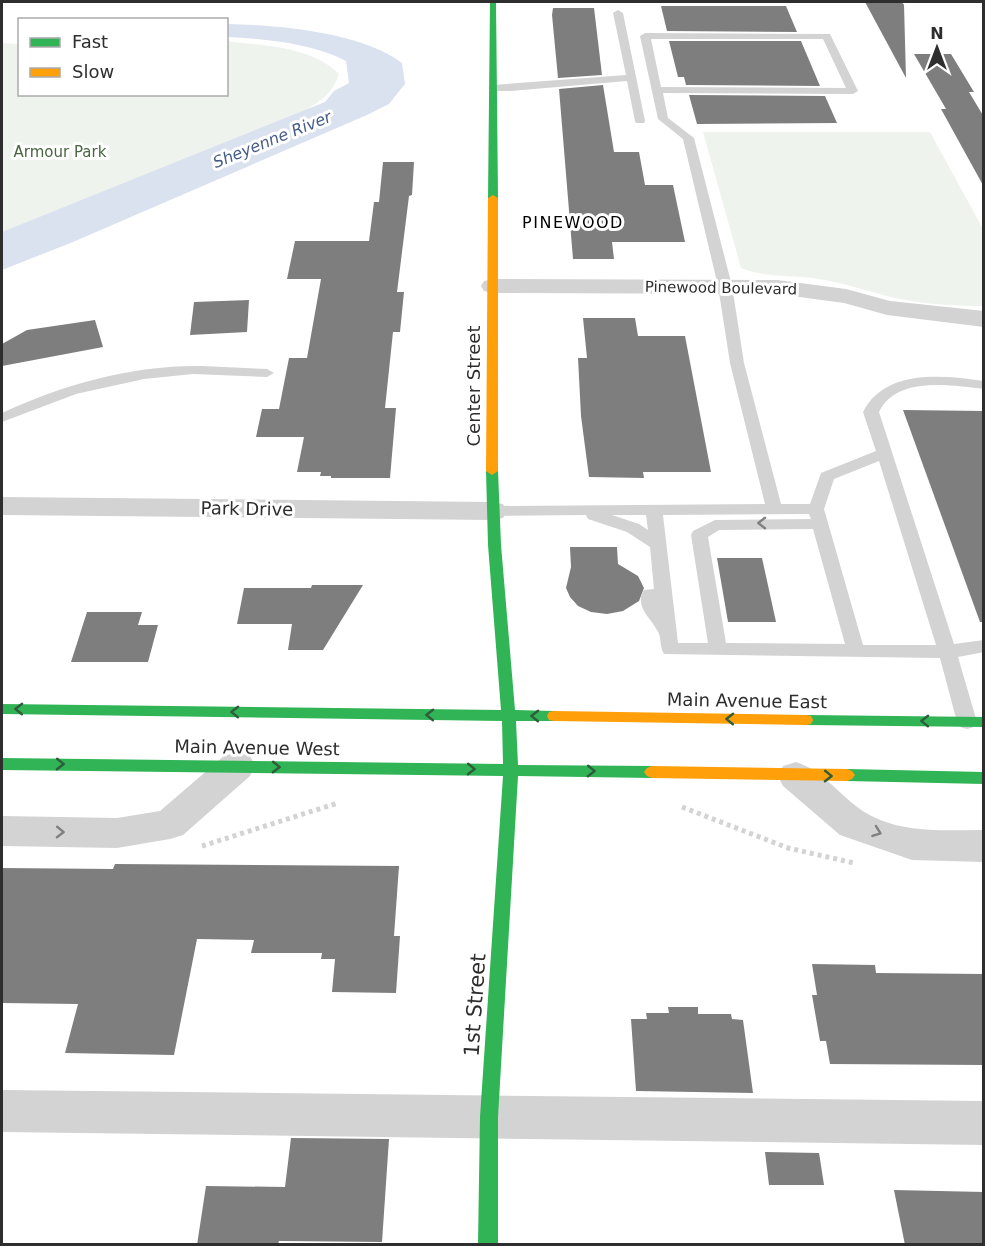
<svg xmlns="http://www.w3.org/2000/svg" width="985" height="1246" font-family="'DejaVu Sans',sans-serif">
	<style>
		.green { fill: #eef3ed }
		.water { fill: #dbe2ef }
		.building { fill: #7e7e7e }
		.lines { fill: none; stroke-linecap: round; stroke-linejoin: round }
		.path { stroke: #d3d3d3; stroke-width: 5; stroke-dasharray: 4 4; stroke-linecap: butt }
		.lane { fill: #d3d3d3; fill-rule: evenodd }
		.street { fill: #d3d3d3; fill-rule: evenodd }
		.fast { fill: #30b455; fill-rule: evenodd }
		.slow { fill: #ff9f0a; fill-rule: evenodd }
		.oneway { stroke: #808080 }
		.oneway2 { stroke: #2f5d3c }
		.labels { text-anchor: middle; stroke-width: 6; stroke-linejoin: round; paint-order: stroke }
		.far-park-label { font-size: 15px; fill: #496541; stroke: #fff }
		.far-street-label { font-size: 15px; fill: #2e2e2e; stroke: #fff }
		.far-water-label { font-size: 16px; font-style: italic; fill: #465d87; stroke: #fff }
		.far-neighbourhood-label { font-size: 16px; letter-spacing: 1.5px; fill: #000; stroke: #fff }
		.street-label { font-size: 18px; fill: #2e2e2e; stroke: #fff }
		.near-street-label { font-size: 21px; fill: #2e2e2e; stroke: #fff }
	</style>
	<rect width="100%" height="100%" fill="#fff"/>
	<g class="green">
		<path d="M 227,41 C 264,46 311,46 339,74 C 333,93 321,101 304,111 L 2,235 L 2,43 L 19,44 L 20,94 L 226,94 Z"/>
		<path d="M 703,132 L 930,132 L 983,229 L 983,306 C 953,306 921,304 891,297 C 867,291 844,283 819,279 C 793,275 765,278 741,268 Z"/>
	</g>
	<path class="water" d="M 227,24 C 277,25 361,32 402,63 L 405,84 L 389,104 L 367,115 L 73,242 L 2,270 L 2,232 L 325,102 L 334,91 L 349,83 L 346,61 C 311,43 266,39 227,37 Z"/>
	<g class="building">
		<polygon points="865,2 902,2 904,5 906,78"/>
		<polygon points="661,6 786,6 797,32 667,31"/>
		<polygon points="553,8 594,8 602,75 558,78 552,15"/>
		<polygon points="669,41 801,41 820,86 686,85 684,77 678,77"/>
		<polygon points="914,54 951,54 974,92 969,92 984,117 984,187 941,109 946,109"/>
		<polygon points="603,85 614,152 639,152 645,185 673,185 685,242 612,242 614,259 573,259 559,89"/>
		<polygon points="689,95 825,96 837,123 697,124"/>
		<polygon points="383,162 414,162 412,195 409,196 397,292 404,292 400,332 393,332 385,408 396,408 390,478 331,478 331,476 320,476 321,472 297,472 304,437 256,437 262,409 279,409 289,358 307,358 321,279 287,279 295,241 369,241 374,202 379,202"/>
		<polygon points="249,300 247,332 190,335 194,302"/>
		<polygon points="583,318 635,318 638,336 685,336 711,472 643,472 644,478 589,477 581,416 578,358 587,358"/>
		<polygon points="95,320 103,347 2,366 2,344 27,330"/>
		<polygon points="903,410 984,411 984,622 980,622"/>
		<polygon points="570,547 617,547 618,564 638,576 644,588 639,601 623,611 607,614 591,612 578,606 570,597 566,588 571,567"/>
		<polygon points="717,558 762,558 776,622 728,622"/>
		<polygon points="312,585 363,585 323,650 288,650 292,624 237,624 244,588 311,588"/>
		<polygon points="87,612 142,612 138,625 158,625 148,662 71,662"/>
		<polygon points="115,864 399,866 394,936 400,936 396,993 332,992 335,959 321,959 322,953 251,953 254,940 197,939 174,1055 65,1053 78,1004 2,1003 2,868 113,869"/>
		<polygon points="812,964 875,965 876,973 984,974 984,1065 830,1064 826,1041 820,1041 812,995 817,995"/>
		<polygon points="668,1007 698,1007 698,1014 731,1014 732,1019 743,1020 753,1093 636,1091 631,1019 647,1019 646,1013 669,1013"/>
		<polygon points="291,1138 389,1139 382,1242 279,1241 278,1245 197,1245 206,1186 285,1187"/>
		<polygon points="765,1152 819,1153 824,1185 769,1185"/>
		<polygon points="894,1190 984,1192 984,1245 905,1245"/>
	</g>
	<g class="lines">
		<g class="path">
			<polyline points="682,807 788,848 854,863"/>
			<polyline points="202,846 338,803"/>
		</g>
		<g class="lane">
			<polygon points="618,10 623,13 645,121 644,123 636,123 635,121 627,81 511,91 493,91 488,88 493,85 626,75 613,13"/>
			<path d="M 645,33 L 830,34 L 858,91 L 853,94 L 663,93 L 668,118 L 694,138 L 732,286 L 744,363 L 781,504 L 810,504 L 821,473 L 876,451 L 863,412 C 885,369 942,375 984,381 L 984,389 C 950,385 896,376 879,412 L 954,644 L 984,640 L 984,652 L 958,657 L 977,722 L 974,727 L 967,729 L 960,727 L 957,722 L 940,658 L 664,654 C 659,646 662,637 657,630 C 650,617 634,606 644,590 L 654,589 L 650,547 L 627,532 L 588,519 L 586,515 L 492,516 L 484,511 L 492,506 L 765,504 L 730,363 L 718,286 L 683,139 L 658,119 L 640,36 ZM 651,39 L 823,39 L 846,88 L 661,87 ZM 879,461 L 936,645 L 863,645 L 824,509 L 834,479 ZM 809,514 L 811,519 L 715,520 L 693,531 L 691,535 L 708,643 L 678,643 L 663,515 ZM 612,515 L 646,515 L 648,530 L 639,524 ZM 813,529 L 845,644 L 726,643 L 708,537 L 719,530 Z"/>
			<path d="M 202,366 L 267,369 L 274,373 L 267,377 L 193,374 L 144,379 L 76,394 L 2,422 L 2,413 C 64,384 133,365 202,366 Z"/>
		</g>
		<g class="street">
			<polygon points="493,279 777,280 846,289 890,301 984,311 984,327 887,315 844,303 777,294 493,293 484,291 481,286 484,281"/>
			<polygon points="2,497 492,502 503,504 507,511 503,518 492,520 2,515"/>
			<polygon points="237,752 250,756 255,766 250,776 183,835 170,839 117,848 2,846 2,816 117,818 160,811 224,756"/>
			<path d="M 796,762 C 825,771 841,798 866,813 C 902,834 944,830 984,830 L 984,862 L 912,860 L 840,835 L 783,786 L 778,776 L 783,766 Z"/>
			<polygon points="2,1090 984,1101 984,1145 2,1132"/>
		</g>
		<g class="fast">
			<polygon points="490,2 496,2 498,198 493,201 488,198"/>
			<polygon points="492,467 498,471 501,545 515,710 554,711 559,712 561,716 559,720 554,721 516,721 518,765 652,766 657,768 660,772 657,776 652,778 518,776 498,1117 498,1244 478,1244 480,1117 503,776 2,770 2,758 503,764 502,721 2,714 2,704 501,710 488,545 486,471"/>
			<polygon points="806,715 984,717 984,727 806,725 801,724 799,720 801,716"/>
			<polygon points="847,769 984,772 984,784 847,781 842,779 839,775 842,771"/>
		</g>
		<g class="slow">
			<polygon points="493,195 498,198 498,471 492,475 486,471 488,198"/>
			<polygon points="554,711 806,715 811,716 813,720 811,724 806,725 554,721 549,720 547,716 549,712"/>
			<polygon points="652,766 847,769 852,771 855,775 852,779 847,781 652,778 647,776 644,772 647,768"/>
		</g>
	</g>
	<defs><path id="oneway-chevron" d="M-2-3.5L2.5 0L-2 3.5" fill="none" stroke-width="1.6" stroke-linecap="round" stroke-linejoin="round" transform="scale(1.5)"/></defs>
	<g class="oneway">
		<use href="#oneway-chevron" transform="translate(762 523) rotate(180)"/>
		<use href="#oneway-chevron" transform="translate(60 832) rotate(1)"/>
		<use href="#oneway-chevron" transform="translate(877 832) rotate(20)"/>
	</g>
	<g class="oneway2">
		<use href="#oneway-chevron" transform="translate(19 709) rotate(-179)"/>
		<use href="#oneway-chevron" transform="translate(235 712) rotate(-179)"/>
		<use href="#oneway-chevron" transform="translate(430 715) rotate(-179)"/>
		<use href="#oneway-chevron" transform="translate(535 716) rotate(-179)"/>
		<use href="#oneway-chevron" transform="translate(730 719) rotate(-179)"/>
		<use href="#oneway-chevron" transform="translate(925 721) rotate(-179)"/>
		<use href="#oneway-chevron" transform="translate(60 764) rotate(1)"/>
		<use href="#oneway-chevron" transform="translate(276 767) rotate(1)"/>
		<use href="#oneway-chevron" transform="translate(471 769) rotate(1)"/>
		<use href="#oneway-chevron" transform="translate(591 771) rotate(1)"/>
		<use href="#oneway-chevron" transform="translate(828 776) rotate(1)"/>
	</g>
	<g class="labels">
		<g class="far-park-label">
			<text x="60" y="157">Armour Park</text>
		</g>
		<g class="far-street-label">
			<text transform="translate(721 288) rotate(1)" y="5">Pinewood Boulevard</text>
		</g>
		<g class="far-water-label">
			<text transform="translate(272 139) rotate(-22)" y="6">Sheyenne River</text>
		</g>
		<g class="far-neighbourhood-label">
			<text x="573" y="228">PINEWOOD</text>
		</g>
		<g class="street-label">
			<text transform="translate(474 386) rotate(-90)" y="6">Center Street</text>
			<text transform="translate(247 509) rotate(1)" y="6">Park Drive</text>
			<text transform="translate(747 701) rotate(1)" y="6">Main Avenue East</text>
			<text transform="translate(257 748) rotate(1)" y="6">Main Avenue West</text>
		</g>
		<g class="near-street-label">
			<text transform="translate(475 1005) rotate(-86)" y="7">1st Street</text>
		</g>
	</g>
	<rect width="985" height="1246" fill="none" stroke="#2e2e2e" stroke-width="6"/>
	<rect x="18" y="18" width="210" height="78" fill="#ffffff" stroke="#ababab" stroke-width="1.5"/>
	<rect x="30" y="38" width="30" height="9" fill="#30b455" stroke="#ababab" stroke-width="1.5"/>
	<text x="72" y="48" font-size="18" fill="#2e2e2e">Fast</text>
	<rect x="30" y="68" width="30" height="9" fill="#ff9f0a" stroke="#ababab" stroke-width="1.5"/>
	<text x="72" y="78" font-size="18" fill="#2e2e2e">Slow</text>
	<g transform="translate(937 48)" stroke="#ffffff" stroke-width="4.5" paint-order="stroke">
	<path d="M0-4.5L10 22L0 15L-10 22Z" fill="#2e2e2e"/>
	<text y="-9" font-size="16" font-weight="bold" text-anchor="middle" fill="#2e2e2e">N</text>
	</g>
</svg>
